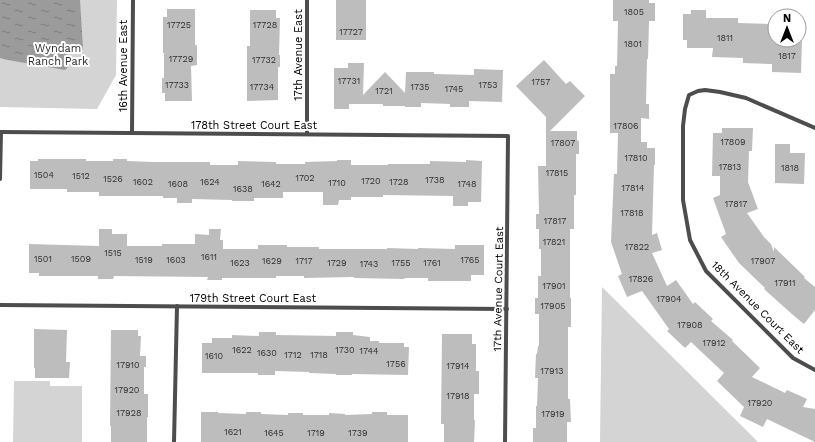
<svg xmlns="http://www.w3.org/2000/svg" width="815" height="442" font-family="'Work Sans',sans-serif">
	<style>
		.green { fill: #d4d4d4 }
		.water { fill: url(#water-ripples) }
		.building { fill: #bdbdbd }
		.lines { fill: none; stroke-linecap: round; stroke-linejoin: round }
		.street { stroke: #4d4d4d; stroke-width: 4 }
		.labels { text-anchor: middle; stroke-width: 4; stroke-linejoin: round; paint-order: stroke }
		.number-label { font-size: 9px; fill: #2f2f2f }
		.park-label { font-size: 11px; fill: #2b2b2b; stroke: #fff }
		.street-label { font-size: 11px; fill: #000; stroke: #fff }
	</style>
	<defs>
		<pattern id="water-ripples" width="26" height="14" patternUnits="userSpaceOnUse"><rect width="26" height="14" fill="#9b9b9b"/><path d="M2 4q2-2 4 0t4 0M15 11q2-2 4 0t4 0" fill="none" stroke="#7c7c7c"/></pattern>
	</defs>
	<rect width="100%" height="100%" fill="#fff"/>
	<g class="green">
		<polygon points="0,0 117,0 116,75 97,109 0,107"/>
		<polygon points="602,287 758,442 600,442"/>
		<polygon points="14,381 50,381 50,386 82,386 82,442 13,442"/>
	</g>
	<polygon class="water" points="0,0 80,0 83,49 80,53 70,52 67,54 68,67 65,70 8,60 0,58"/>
	<g class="building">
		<rect x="336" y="0" width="30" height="40"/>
		<polygon points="613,0 649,0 649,3 655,3 655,21 649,21 648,59 647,59 646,104 649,104 649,119 641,118 641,142 647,142 647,148 655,148 655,165 654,165 652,235 657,233 662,250 652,253 667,286 676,280 693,304 695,302 713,319 711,321 733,340 732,341 760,368 752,377 785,393 787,390 807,399 803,407 815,409 815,442 767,419 763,427 740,416 744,407 717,381 724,373 691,342 685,348 667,331 669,329 642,291 627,297 618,276 622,274 611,242 614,174 617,174 618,133 610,133 610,74 615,74 615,66 617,66 618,21 613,21"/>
		<polygon points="167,9 195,9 195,45 197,45 197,65 191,66 192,101 165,101 165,93 162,93 162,78 164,78 164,53 163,53 163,17 167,17"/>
		<polygon points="250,10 276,10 276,18 280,18 279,55 280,55 280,67 278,67 278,100 247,101 247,46 250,46"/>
		<polygon points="691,10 706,10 706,18 738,18 738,23 770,24 769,34 775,35 775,40 802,40 801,73 772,72 772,64 743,63 743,58 712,57 713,48 687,48 687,40 683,40 683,14 691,14"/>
		<polygon points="544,60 566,84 570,81 585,96 550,131 577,131 577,140 579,141 579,154 576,154 576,195 574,195 574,229 570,229 570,298 571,298 571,327 568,327 568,399 570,399 571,422 567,422 567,442 533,442 533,428 536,428 536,406 537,406 538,378 535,378 536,354 537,354 538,346 539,346 539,314 535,314 535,298 538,298 538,276 541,276 541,249 539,249 539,229 536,229 536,214 539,214 538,166 546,166 546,117 516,86"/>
		<polygon points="348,63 364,63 363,95 385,72 405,93 406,72 434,72 434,74 474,75 474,69 503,70 502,102 469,101 469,107 450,107 450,104 421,103 421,107 405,107 405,106 383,106 383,104 349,104 349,109 334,109 334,68 348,68"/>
		<polygon points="722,128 753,128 752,151 749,151 748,182 758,209 747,213 764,237 771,244 774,252 774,247 805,277 804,278 815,287 815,310 804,324 793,315 764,289 765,288 739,263 721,237 726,234 713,198 720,195 720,176 712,176 713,133 722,133"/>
		<polygon points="775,144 790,144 790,153 805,153 804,184 775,183"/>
		<polygon points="38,159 86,159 86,161 113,161 113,159 127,159 127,161 153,162 210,162 210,165 238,165 238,161 276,162 276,164 305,164 305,162 337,161 337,160 351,160 351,165 388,165 388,164 430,164 430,161 466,162 466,160 482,161 481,202 468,202 468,206 453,206 453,196 383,195 383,197 351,197 351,200 339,200 338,205 323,205 323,192 283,192 283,198 254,198 254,201 232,201 232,200 192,199 192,203 177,203 177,198 163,198 163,196 99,196 99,192 67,192 67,189 30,189 30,161 38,161"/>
		<polygon points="99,229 112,229 112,234 127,234 127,246 162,246 162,244 195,244 195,234 209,235 209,229 221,229 220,240 223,240 223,249 258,249 258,245 287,245 287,247 319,247 319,249 387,249 387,248 418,249 418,248 455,249 455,245 484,245 484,275 471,275 471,281 428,281 428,278 405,278 404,279 354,278 354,277 304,278 304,276 276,276 276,278 222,278 222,280 207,280 208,277 114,276 113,279 98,279 98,276 39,276 39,273 29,273 29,244 99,246"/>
		<polygon points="34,329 67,330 66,362 70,362 69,378 35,378 35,368 34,368"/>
		<polygon points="111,330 138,330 138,336 141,336 140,356 146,356 146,367 144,367 144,394 148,394 148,417 147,417 147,442 111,442 111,426 110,426"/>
		<polygon points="259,332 276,332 276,335 336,336 336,332 353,332 353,335 370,337 370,341 379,341 379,343 404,343 404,347 409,347 408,375 352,374 352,375 336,375 336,374 309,373 309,372 275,371 275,375 258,375 258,373 202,373 202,343 212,343 212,338 232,338 232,335 259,336"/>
		<polygon points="442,334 472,334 472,344 476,344 476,371 479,371 479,394 474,394 474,420 475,420 474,442 444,442 444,424 441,424"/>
		<polygon points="201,412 218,412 218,413 246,414 246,412 261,412 261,414 288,415 288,413 303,413 303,415 329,415 329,413 345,414 345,415 372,414 372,412 387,412 387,415 408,415 408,442 201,442"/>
	</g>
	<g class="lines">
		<g class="street">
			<polyline points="815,128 746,98 720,92 705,90 698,91 689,95 685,109 683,126 683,200 690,240 706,271 793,358 815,370"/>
			<polyline points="0,132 508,136 505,442"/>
			<polyline points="132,133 133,0"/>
			<polyline points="307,134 307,0"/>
			<polyline points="0,179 1,132"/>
			<polyline points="0,305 507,309"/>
			<polyline points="174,442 177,306"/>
		</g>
	</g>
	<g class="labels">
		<g class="number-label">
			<text x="634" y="15">1805</text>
			<text x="179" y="28">17725</text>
			<text x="265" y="28">17728</text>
			<text x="351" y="35">17727</text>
			<text x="725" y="41">1811</text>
			<text x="633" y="47">1801</text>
			<text x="787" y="59">1817</text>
			<text x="181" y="62">17729</text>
			<text x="264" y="63">17732</text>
			<text x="349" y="84">17731</text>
			<text x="541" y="85">1757</text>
			<text x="177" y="88">17733</text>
			<text x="488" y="88">1753</text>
			<text x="262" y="90">17734</text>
			<text x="420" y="90">1735</text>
			<text x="454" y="92">1745</text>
			<text x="384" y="94">1721</text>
			<text x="626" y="129">17806</text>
			<text x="733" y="145">17809</text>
			<text x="563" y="146">17807</text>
			<text x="636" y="161">17810</text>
			<text x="730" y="170">17813</text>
			<text x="790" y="171">1818</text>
			<text x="557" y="176">17815</text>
			<text x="44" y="178">1504</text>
			<text x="81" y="179">1512</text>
			<text x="305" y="181">1702</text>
			<text x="113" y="182">1526</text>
			<text x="435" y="183">1738</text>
			<text x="371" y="184">1720</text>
			<text x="143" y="185">1602</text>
			<text x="210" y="185">1624</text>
			<text x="399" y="185">1728</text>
			<text x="337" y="186">1710</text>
			<text x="178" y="187">1608</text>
			<text x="271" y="187">1642</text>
			<text x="467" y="187">1748</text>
			<text x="633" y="191">17814</text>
			<text x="243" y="192">1638</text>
			<text x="736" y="207">17817</text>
			<text x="632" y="216">17818</text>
			<text x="555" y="224">17817</text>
			<text x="554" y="245">17821</text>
			<text x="637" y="250">17822</text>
			<text x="113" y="256">1515</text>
			<text x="209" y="260">1611</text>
			<text x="43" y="262">1501</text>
			<text x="81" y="262">1509</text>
			<text x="144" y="263">1519</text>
			<text x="176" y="263">1603</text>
			<text x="470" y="263">1765</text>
			<text x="272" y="264">1629</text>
			<text x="304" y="264">1717</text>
			<text x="763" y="264">17907</text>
			<text x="240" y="266">1623</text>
			<text x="337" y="266">1729</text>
			<text x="401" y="266">1755</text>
			<text x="432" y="266">1761</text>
			<text x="369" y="267">1743</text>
			<text x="641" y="282">17826</text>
			<text x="785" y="286">17911</text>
			<text x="554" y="289">17901</text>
			<text x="669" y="302">17904</text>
			<text x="553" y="309">17905</text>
			<text x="690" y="328">17908</text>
			<text x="714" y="346">17912</text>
			<text x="242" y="353">1622</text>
			<text x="345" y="353">1730</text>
			<text x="369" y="354">1744</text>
			<text x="267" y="356">1630</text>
			<text x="293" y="358">1712</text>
			<text x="319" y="358">1718</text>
			<text x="214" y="359">1610</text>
			<text x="396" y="367">1756</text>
			<text x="128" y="368">17910</text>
			<text x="458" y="369">17914</text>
			<text x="552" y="374">17913</text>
			<text x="127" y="393">17920</text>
			<text x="458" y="399">17918</text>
			<text x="760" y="406">17920</text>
			<text x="129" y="416">17928</text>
			<text x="553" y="417">17919</text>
			<text x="233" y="435">1621</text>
			<text x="274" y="436">1645</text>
			<text x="316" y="436">1719</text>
			<text x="358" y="436">1739</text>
		</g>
		<g class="park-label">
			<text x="58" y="52">Wyndam<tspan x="58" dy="13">Ranch Park</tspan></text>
		</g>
		<g class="street-label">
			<text transform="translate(298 55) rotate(-90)" y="4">17th Avenue East</text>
			<text transform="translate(123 66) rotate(-90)" y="4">16th Avenue East</text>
			<text x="254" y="129">178th Street Court East</text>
			<text transform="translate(498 289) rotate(-89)" y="4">17th Avenue Court East</text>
			<text x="253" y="302">179th Street Court East</text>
			<text transform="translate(758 307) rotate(45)" y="4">18th Avenue Court East</text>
		</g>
	</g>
	<g transform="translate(787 28)"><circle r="19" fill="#ffffff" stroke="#999999"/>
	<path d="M0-3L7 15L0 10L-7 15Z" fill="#000000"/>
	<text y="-6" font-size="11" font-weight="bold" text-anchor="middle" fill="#000000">N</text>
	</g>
</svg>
